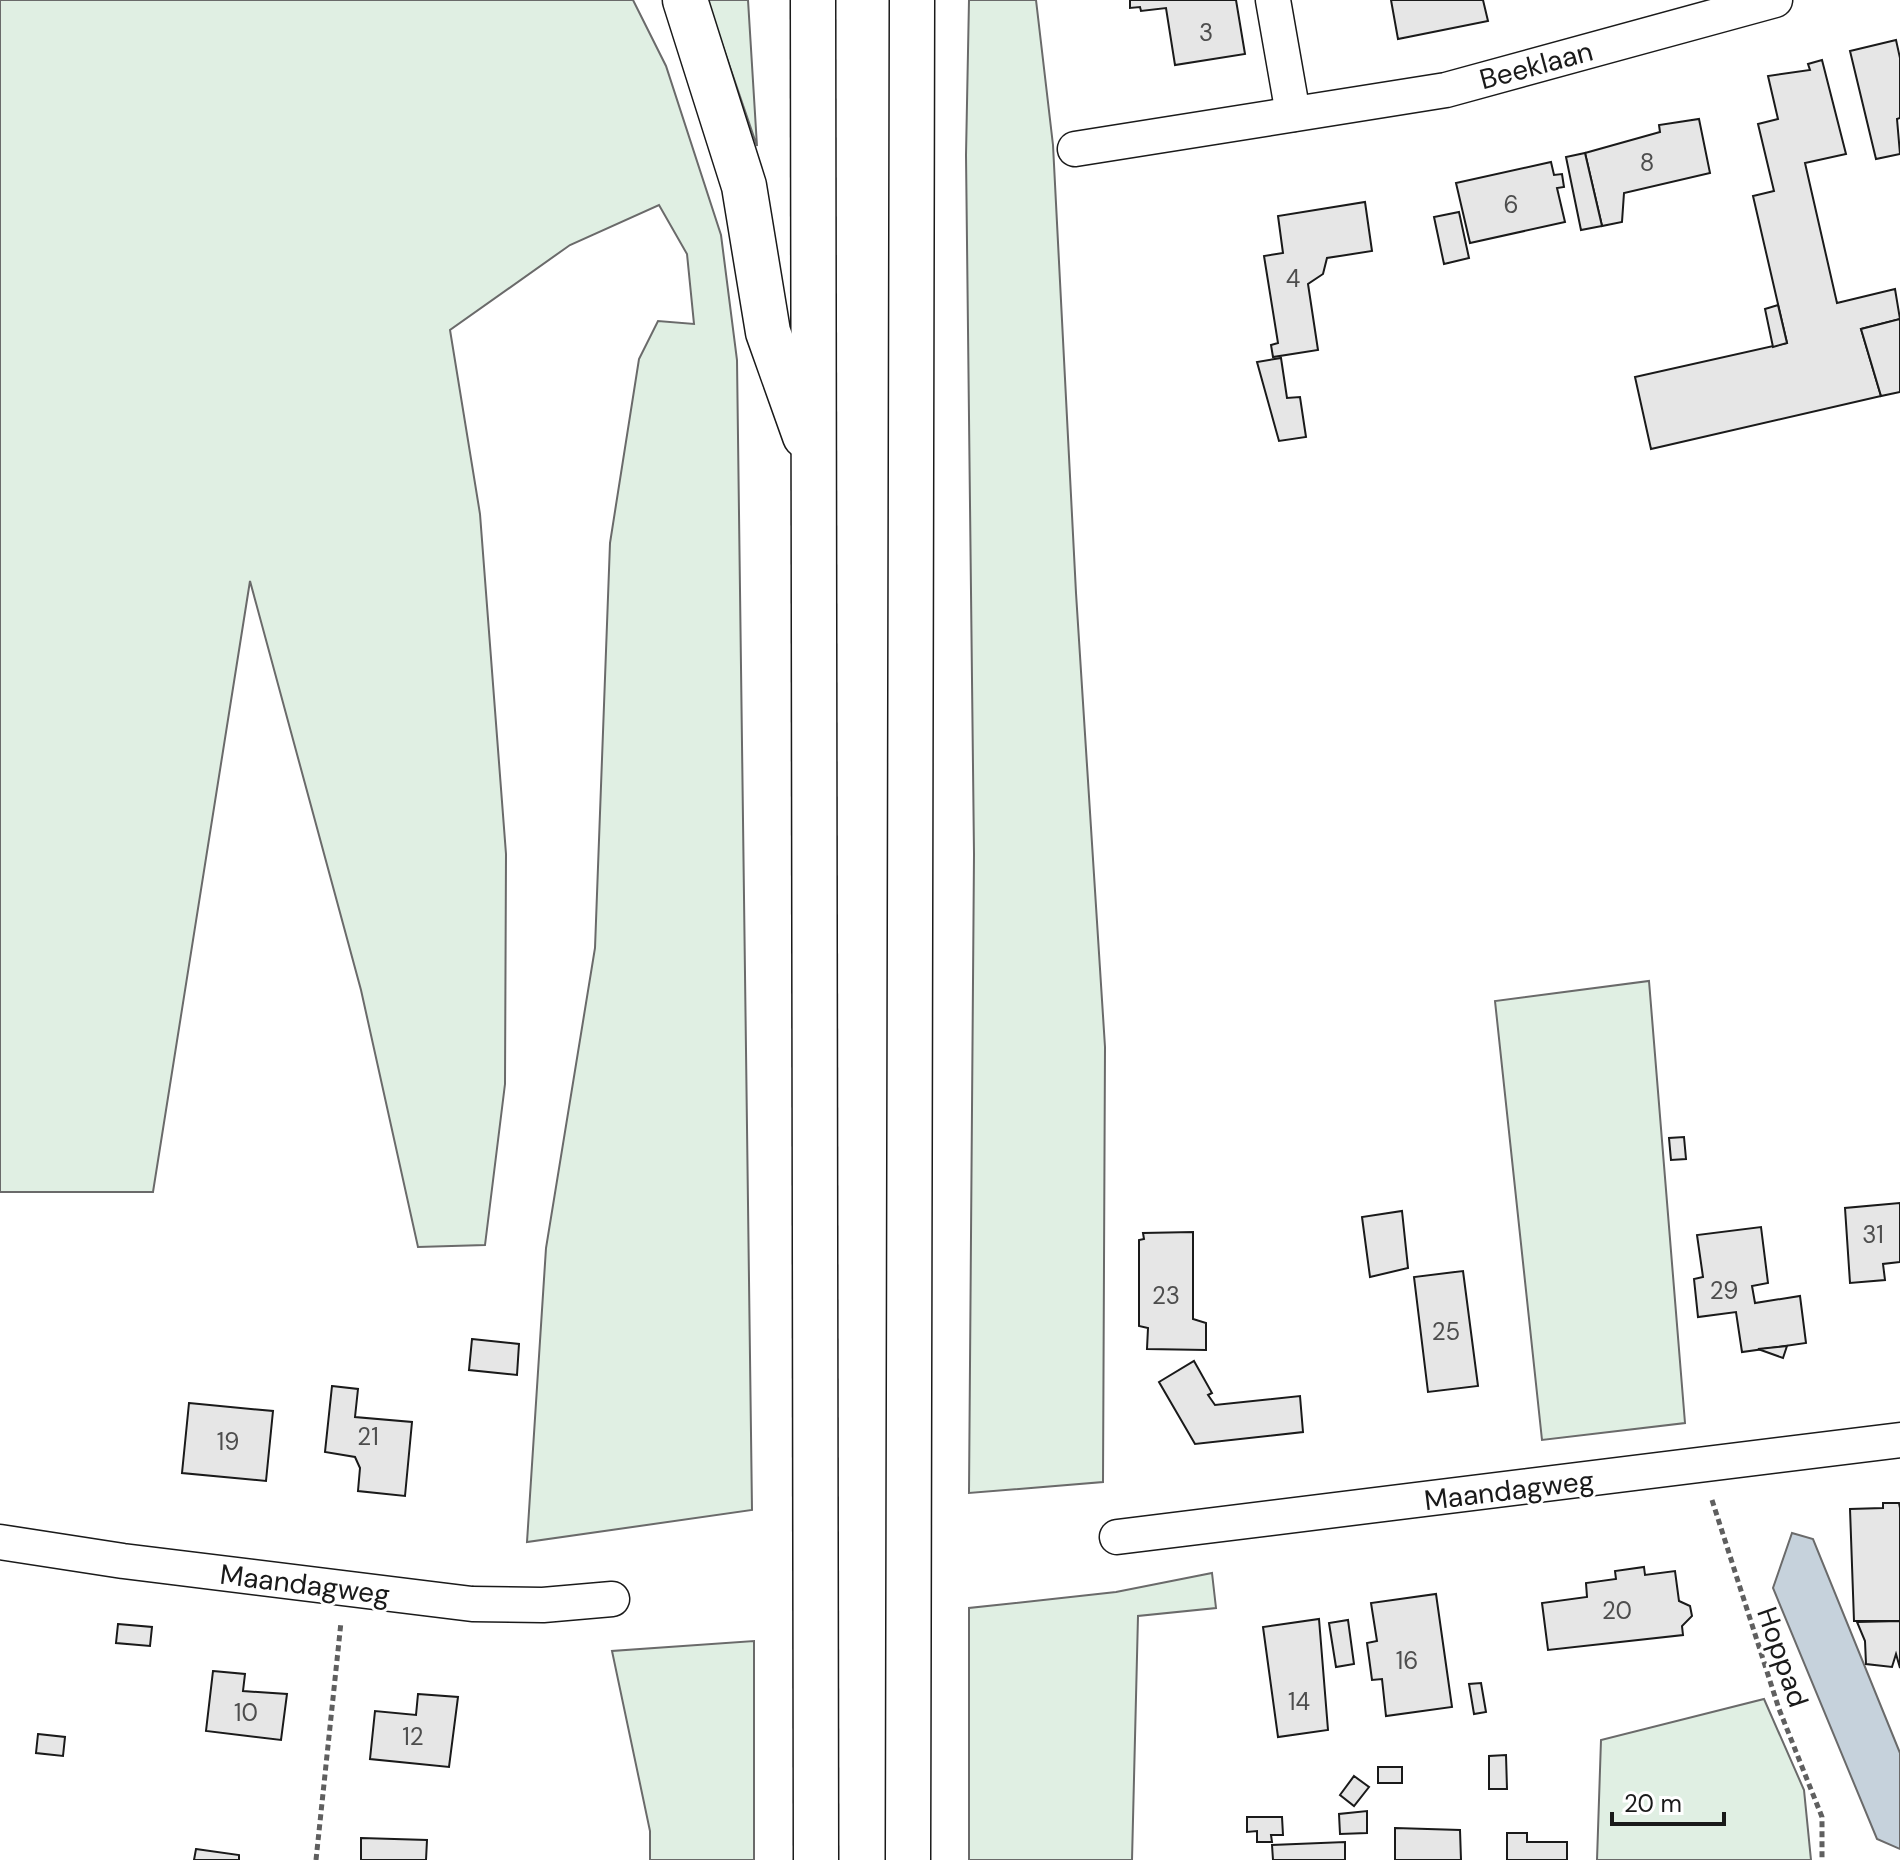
<svg xmlns="http://www.w3.org/2000/svg" width="1900" height="1860" font-family="'DM Sans',sans-serif">
	<style>
		.green { fill: #e0efe3; stroke: #6a6a6a; stroke-width: 2 }
		.water { fill: #c6d2dc; stroke: #6a6a6a; stroke-width: 2 }
		.building { fill: #e6e6e6; stroke: #1a1a1a; stroke-width: 2 }
		.lines { fill: none; stroke-linecap: round; stroke-linejoin: round }
		.minor-casing { stroke: #1a1a1a; stroke-width: 37 }
		.motorway-casing { stroke: #1a1a1a; stroke-width: 47 }
		.path { stroke: #5f5f5f; stroke-width: 5; stroke-dasharray: 6 4; stroke-linecap: butt }
		.minor { stroke: #fff; stroke-width: 34 }
		.motorway { stroke: #fff; stroke-width: 44 }
		.labels { text-anchor: middle; stroke-width: 6; stroke-linejoin: round; paint-order: stroke }
		.number-label { font-size: 24px; fill: #4d4d4d }
		.street-label { font-size: 28px; fill: #1a1a1a; stroke: #fff }
	</style>
	<rect width="100%" height="100%" fill="#fff"/>
	<g class="green">
		<polygon points="0,0 633,0 666,66 721,235 737,360 752,1510 527,1542 546,1248 595,948 610,543 639,359 658,321 694,324 687,254 659,205 570,245 450,330 480,514 506,854 505,1084 485,1245 418,1247 361,990 250,581 153,1192 0,1192"/>
		<polygon points="707,0 748,0 757,146"/>
		<polygon points="969,0 1036,0 1053,145 1076,593 1105,1047 1103,1482 969,1493 974,854 966,155"/>
		<polygon points="1649,981 1685,1423 1542,1440 1495,1001"/>
		<polygon points="1212,1573 1216,1608 1138,1616 1132,1860 969,1860 969,1608 1116,1592"/>
		<polygon points="754,1641 754,1860 650,1860 650,1831 612,1651"/>
		<polygon points="1764,1699 1804,1790 1811,1860 1597,1860 1601,1740"/>
	</g>
	<polygon class="water" points="1792,1533 1813,1539 1900,1753 1900,1849 1877,1839 1773,1588"/>
	<g class="building">
		<polygon points="1130,0 1236,0 1245,54 1175,65 1166,8 1141,11 1140,7 1130,8"/>
		<polygon points="1391,0 1483,0 1488,21 1398,39"/>
		<polygon points="1896,40 1900,58 1900,118 1897,119 1900,154 1876,159 1850,51"/>
		<polygon points="1822,60 1846,154 1805,163 1837,303 1895,289 1900,319 1861,329 1881,396 1651,449 1635,377 1787,343 1753,196 1774,191 1758,124 1778,119 1768,76 1810,70 1808,64"/>
		<polygon points="1699,119 1710,173 1624,193 1622,222 1602,226 1585,153 1660,132 1659,125"/>
		<polygon points="1585,153 1602,226 1581,230 1566,157"/>
		<polygon points="1551,162 1554,175 1562,174 1564,187 1557,188 1565,222 1470,243 1456,183"/>
		<polygon points="1365,202 1372,251 1327,258 1323,274 1308,284 1318,350 1273,357 1271,345 1278,343 1264,256 1283,253 1278,216"/>
		<polygon points="1459,212 1469,258 1444,264 1434,217"/>
		<polygon points="1778,305 1787,343 1773,347 1765,309"/>
		<polygon points="1900,319 1900,392 1881,396 1861,329"/>
		<polygon points="1281,358 1287,398 1300,397 1306,437 1279,441 1257,362"/>
		<polygon points="1684,1137 1686,1159 1671,1160 1669,1138"/>
		<polygon points="1900,1203 1900,1262 1883,1264 1885,1280 1850,1283 1845,1208"/>
		<polygon points="1402,1211 1408,1268 1370,1277 1362,1217"/>
		<polygon points="1761,1227 1768,1283 1752,1286 1755,1303 1800,1296 1806,1343 1742,1352 1736,1312 1698,1317 1694,1279 1703,1277 1697,1235"/>
		<polygon points="1193,1232 1193,1319 1206,1323 1206,1350 1147,1349 1148,1328 1139,1326 1139,1240 1144,1239 1143,1233"/>
		<polygon points="1463,1271 1478,1386 1428,1392 1414,1277"/>
		<polygon points="472,1339 519,1344 517,1375 469,1370"/>
		<polygon points="1787,1346 1783,1358 1758,1349"/>
		<polygon points="1194,1361 1212,1393 1208,1395 1215,1405 1300,1396 1303,1432 1195,1444 1159,1382"/>
		<polygon points="332,1386 358,1389 355,1417 412,1422 405,1496 358,1491 360,1468 355,1457 325,1452"/>
		<polygon points="189,1403 273,1411 266,1481 182,1473"/>
		<polygon points="1883,1503 1899,1503 1900,1508 1900,1621 1854,1621 1850,1509 1883,1508"/>
		<polygon points="1644,1567 1645,1575 1675,1571 1679,1601 1690,1606 1692,1616 1682,1626 1683,1635 1548,1650 1542,1603 1587,1597 1586,1583 1616,1579 1615,1571"/>
		<polygon points="1436,1594 1452,1707 1386,1716 1382,1679 1372,1680 1367,1643 1377,1641 1371,1603"/>
		<polygon points="1319,1619 1328,1730 1278,1737 1263,1627"/>
		<polygon points="1348,1620 1354,1664 1336,1667 1329,1623"/>
		<polygon points="1900,1621 1900,1668 1896,1654 1892,1667 1866,1664 1865,1641 1857,1622"/>
		<polygon points="118,1624 152,1627 150,1646 116,1643"/>
		<polygon points="213,1671 245,1674 243,1691 287,1694 281,1740 206,1731"/>
		<polygon points="1481,1683 1486,1712 1474,1714 1469,1684"/>
		<polygon points="418,1694 458,1697 449,1767 370,1759 375,1711 416,1715"/>
		<polygon points="38,1734 65,1737 63,1756 36,1753"/>
		<polygon points="1506,1755 1507,1789 1489,1789 1489,1756"/>
		<rect x="1378" y="1767" width="24" height="16"/>
		<polygon points="1354,1776 1369,1787 1354,1806 1340,1795"/>
		<polygon points="1367,1811 1367,1833 1340,1834 1339,1814"/>
		<polygon points="1247,1817 1282,1817 1283,1835 1271,1835 1272,1842 1257,1842 1257,1831 1247,1832"/>
		<polygon points="1395,1828 1460,1830 1461,1860 1395,1860"/>
		<polygon points="1507,1833 1527,1833 1527,1842 1567,1842 1567,1860 1507,1860"/>
		<polygon points="361,1838 427,1840 426,1860 361,1860"/>
		<polygon points="1345,1842 1345,1860 1273,1860 1272,1845"/>
		<polygon points="196,1849 239,1855 239,1860 194,1860"/>
	</g>
	<g class="lines">
		<defs>
			<g id="minor">
				<polyline points="1273,0 1293,114"/>
				<polyline points="1075,149 1446,90 1775,0"/>
				<polyline points="1117,1537 1900,1440"/>
				<polyline points="0,1542 123,1561 472,1604 543,1605 612,1599"/>
			</g>
			<g id="motorway">
				<polyline points="685,0 744,186 768,332 805,436"/>
				<polyline points="813,0 816,1860"/>
				<polyline points="908,1860 912,0"/>
			</g>
		</defs>
		<use href="#minor" class="minor-casing"/>
		<use href="#motorway" class="motorway-casing"/>
		<g class="path">
			<polyline points="1712,1500 1779,1709 1822,1817 1822,1860"/>
			<polyline points="316,1860 341,1622"/>
		</g>
		<use href="#minor" class="minor"/>
		<use href="#motorway" class="motorway"/>
	</g>
	<g class="labels">
		<g class="number-label">
			<text x="1206" y="41">3</text>
			<text x="1647" y="171">8</text>
			<text x="1511" y="213">6</text>
			<text x="1293" y="287">4</text>
			<text x="1873" y="1243">31</text>
			<text x="1724" y="1299">29</text>
			<text x="1166" y="1304">23</text>
			<text x="1446" y="1340">25</text>
			<text x="368" y="1445">21</text>
			<text x="228" y="1450">19</text>
			<text x="1617" y="1619">20</text>
			<text x="1407" y="1669">16</text>
			<text x="1299" y="1710">14</text>
			<text x="246" y="1721">10</text>
			<text x="413" y="1745">12</text>
		</g>
		<g class="street-label">
			<text transform="translate(1536 65) rotate(-15)" y="10">Beeklaan</text>
			<text transform="translate(1509 1490) rotate(-7)" y="10">Maandagweg</text>
			<text transform="translate(305 1584) rotate(7)" y="10">Maandagweg</text>
			<text transform="translate(1783 1657) rotate(71)" y="10">Hoppad</text>
		</g>
	</g>
	<path d="M1612 1812v12h112v-12" fill="none" stroke="#1a1a1a" stroke-width="4"/>
	<text x="1624" y="1812" font-size="24" fill="#1a1a1a" stroke="#ffffff" stroke-width="6" paint-order="stroke">20 m</text>
</svg>
